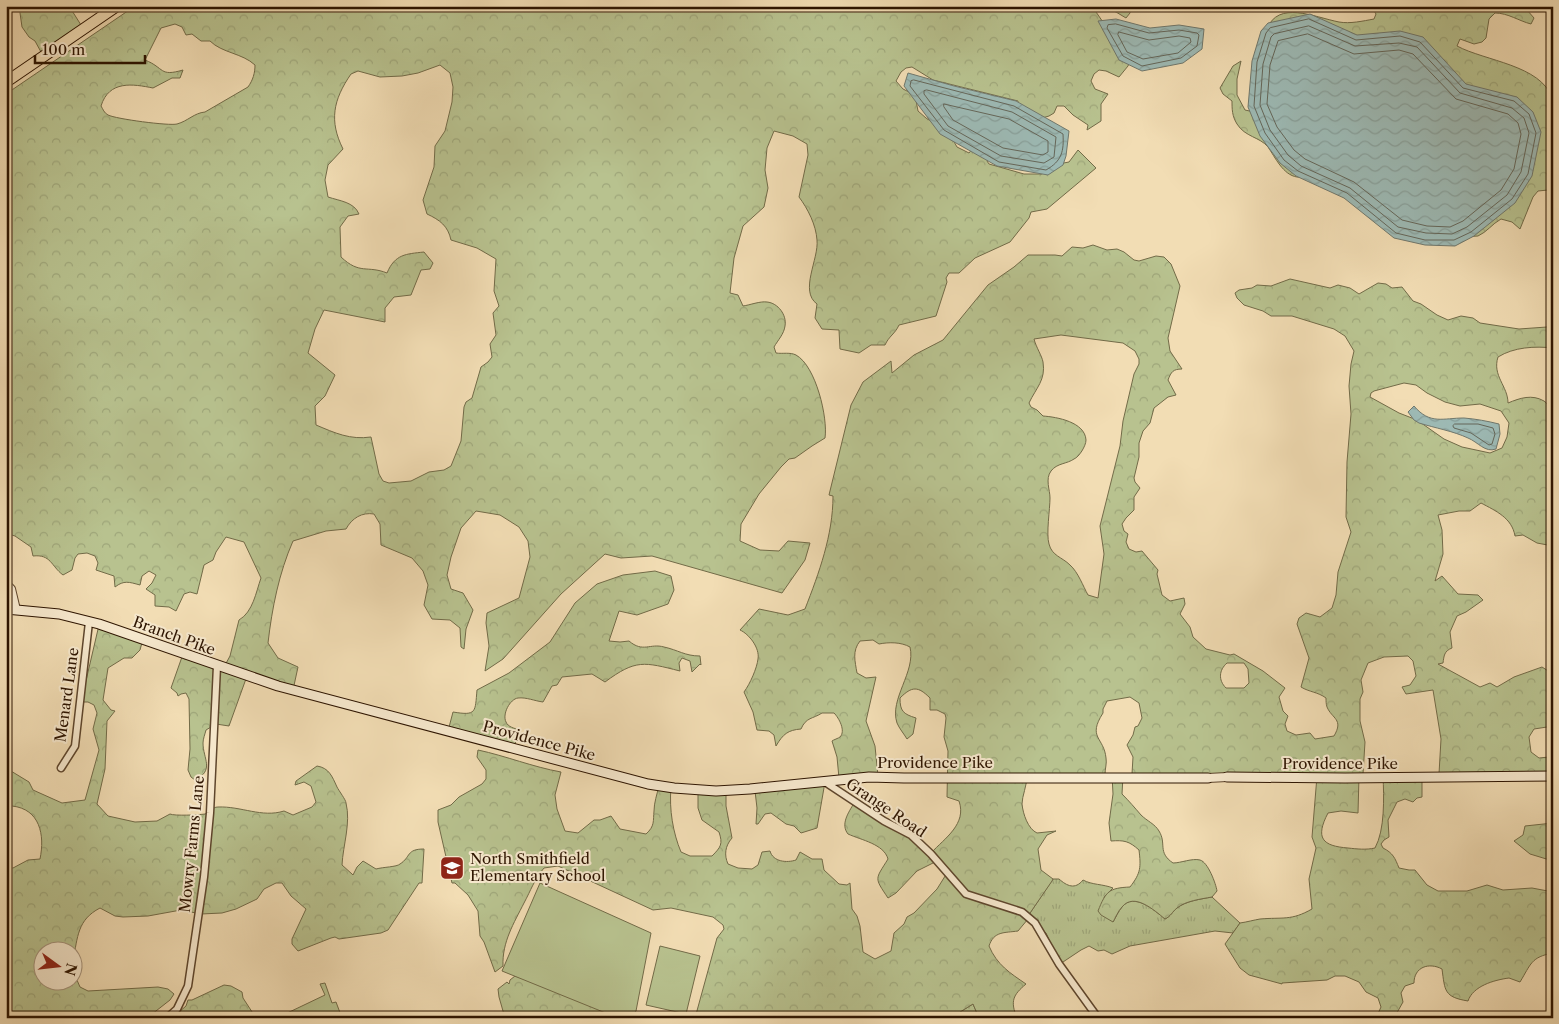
<svg xmlns="http://www.w3.org/2000/svg" width="1559" height="1024" font-family="'Libre Caslon Text',serif">
	<style>
		.grass { fill: url(#grass-tufts); stroke: #726b48 }
		.forest { fill: url(#forest-crowns); stroke: #726b48; fill-rule: evenodd }
		.green { fill: #b8c28f; stroke: #726b48 }
		.water { fill: url(#water-waves); stroke: #70786d }
		.lines { fill: none; stroke-linecap: round; stroke-linejoin: round }
		.shore { stroke: #65675a; stroke-width: 1 }
		.minor-casing { stroke: #5e462d; stroke-width: 9 }
		.tertiary-casing { stroke: #5e462d; stroke-width: 10 }
		.secondary-casing { stroke: #2d1400; stroke-width: 11 }
		.primary-casing { stroke: #2d1400; stroke-width: 12 }
		.minor { stroke: #f7e9ce; stroke-width: 6 }
		.tertiary { stroke: #f7e9ce; stroke-width: 8 }
		.secondary { stroke: #f7e9ce; stroke-width: 9 }
		.primary { stroke: #f2ddb4; stroke-width: 10 }
		.labels { text-anchor: middle; stroke-width: 4; stroke-linejoin: round; paint-order: stroke }
		.street-label { font-size: 15px; fill: #2d1400; stroke: #f7e9ce }
		.poi-label { font-size: 15px; fill: #2d1400; stroke: #f7e9ce; text-anchor: start }
	</style>
	<defs>
		<pattern id="grass-tufts" width="24" height="20" patternUnits="userSpaceOnUse" patternTransform="scale(1.25)"><rect width="24" height="20" fill="#b8c28f"/><path d="M3 7l-1-3M5 7V3M7 7l1-3M15 17l-1-3M17 17v-4M19 17l1-3" fill="none" stroke="#9ea67a"/></pattern>
		<pattern id="forest-crowns" width="20" height="18" patternUnits="userSpaceOnUse" patternTransform="scale(1.25)"><rect width="20" height="18" fill="#b8c28f"/><path d="M2 6a3 3 0 1 1 6 0M12 15a3 3 0 1 1 6 0" fill="none" stroke="#9ea67a"/></pattern>
		<pattern id="water-waves" width="16" height="10" patternUnits="userSpaceOnUse" patternTransform="scale(1.25)"><rect width="16" height="10" fill="#9dbab5"/><path d="M0 5q4-4 8 0t8 0" fill="none" stroke="#889f9a"/></pattern>
	</defs>
	<rect width="100%" height="100%" fill="#f2ddb4"/>
	<filter id="stains"><feTurbulence type="fractalNoise" baseFrequency=".004" numOctaves="4"/><feColorMatrix values="0 0 0 0 .2 0 0 0 0 .09 0 0 0 0 .02 0 0 0 .5 -.17"/></filter>
	<radialGradient id="worn" r=".72"><stop offset=".6" stop-color="#630" stop-opacity="0"/><stop offset="1" stop-color="#630" stop-opacity=".3"/></radialGradient>
	<g class="grass">
		<path d="M 1053,879 L 1059,879 C 1067,886 1075,890 1083,880 C 1092,885 1103,884 1113,888 L 1104,897 L 1113,922 C 1116,917 1118,912 1122,907 C 1134,892 1154,910 1165,919 C 1171,916 1172,912 1177,908 C 1186,901 1201,899 1212,897 L 1240,923 L 1233,933 L 1215,931 L 1130,946 L 1112,954 L 1104,950 L 1098,951 L 1089,946 L 1081,950 L 1060,964 L 1046,933 L 1028,916 Z"/>
		<polygon points="973,1004 979,1018 958,1018 960,1012"/>
	</g>
	<g class="forest">
		<polygon points="19,6 69,6 81,25 41,52 35,41 29,37 22,27"/>
		<path d="M 135,6 L 275,6 L 280,8 L 293,6 L 1132,6 L 1130,13 L 1126,18 L 1116,12 L 1102,7 L 1096,12 L 1130,61 L 1128,66 L 1119,77 L 1106,71 L 1099,70 L 1094,74 L 1091,81 L 1095,89 L 1108,94 L 1101,104 L 1101,121 L 1087,130 L 1088,125 L 1073,115 L 1064,106 L 1057,106 L 1054,113 L 1049,116 L 1025,123 L 1017,119 L 1018,101 L 933,80 L 912,67 L 906,68 L 901,72 L 896,81 L 903,89 L 915,95 L 918,111 L 926,118 L 949,133 L 957,147 L 969,153 L 974,147 L 991,152 L 987,161 L 989,164 L 1024,174 L 1042,174 L 1053,165 L 1069,162 L 1078,150 L 1096,168 L 1047,209 L 1031,212 L 1029,218 L 1010,242 L 975,258 L 959,273 L 949,273 L 946,278 L 947,282 L 936,316 L 899,325 C 895,334 889,336 885,345 L 871,345 L 859,353 L 840,349 L 839,330 L 822,329 L 815,318 L 817,304 C 799,291 819,259 817,240 C 816,225 808,209 799,197 L 808,155 L 807,144 L 793,136 L 774,131 L 767,148 L 765,170 L 768,188 L 764,207 L 743,226 L 734,258 L 730,293 L 738,295 L 743,306 C 750,305 760,301 767,302 C 778,303 787,315 785,326 C 784,334 778,340 774,347 L 776,353 C 783,354 790,352 796,355 C 816,366 828,418 825,438 L 812,446 L 795,458 L 789,459 L 781,467 L 759,494 L 741,524 L 740,541 L 760,550 L 779,551 L 788,541 L 810,543 L 805,560 L 782,593 L 652,556 L 621,558 L 605,554 L 561,594 L 503,659 L 485,671 L 489,646 L 486,623 L 487,613 L 519,598 L 530,557 L 528,541 L 519,527 L 500,515 L 476,511 L 461,528 L 451,557 L 447,575 L 451,589 L 463,593 L 473,610 L 466,629 L 464,649 L 461,647 L 460,628 L 450,620 L 432,619 L 424,605 L 428,585 L 423,571 L 412,558 L 381,545 L 380,524 L 374,514 C 362,512 352,518 346,529 L 326,531 L 293,541 C 279,573 272,608 268,643 L 278,658 L 298,667 L 293,690 L 247,676 L 229,726 L 216,724 L 206,730 C 205,734 203,739 203,743 C 203,759 215,770 195,780 L 191,777 L 188,770 L 190,749 L 189,699 L 186,693 L 181,694 L 178,696 L 177,693 L 171,688 L 183,654 L 224,667 L 230,656 L 239,620 C 253,612 256,592 261,578 L 244,542 L 226,537 L 216,552 L 213,560 L 204,565 L 197,594 L 190,592 L 184,594 L 176,611 L 169,607 L 155,606 L 155,595 L 146,589 L 152,583 L 156,575 L 149,571 L 142,576 L 140,585 C 129,582 124,580 115,587 L 114,576 L 96,570 L 98,563 L 95,556 L 87,553 L 78,554 L 75,558 L 72,570 L 63,575 C 51,566 51,554 33,556 L 31,547 L 15,536 L 8,534 L 6,529 L 6,247 L 8,244 L 6,229 L 6,94 ZM 175,24 L 182,27 L 186,35 L 192,34 L 201,41 L 210,41 C 222,53 242,53 255,65 C 255,73 253,80 248,87 L 205,112 C 194,113 188,121 177,124 C 169,126 116,119 108,115 C 104,113 103,109 101,106 C 109,80 133,84 153,88 L 172,78 L 180,78 L 183,70 C 159,77 165,68 145,60 L 161,28 ZM 440,65 L 450,73 L 453,87 L 452,102 L 445,131 L 435,146 L 434,167 L 423,200 L 427,214 C 440,220 448,226 451,240 L 477,248 L 496,259 L 494,291 L 499,306 L 493,313 L 496,335 L 490,344 L 492,357 L 488,362 L 481,367 L 472,398 L 466,402 L 464,407 L 461,441 L 451,466 L 444,470 L 429,472 L 411,481 L 389,483 L 383,481 L 379,474 L 371,437 C 350,440 335,433 316,425 L 315,406 L 325,396 L 335,375 L 308,353 L 315,329 L 324,310 L 385,322 L 385,308 L 394,297 L 411,295 L 421,270 L 430,269 L 433,263 L 424,252 C 406,254 395,254 387,273 C 367,265 360,275 341,257 L 340,227 L 348,216 L 359,214 C 354,202 340,201 328,197 L 325,180 L 328,165 L 343,149 C 329,121 333,100 351,74 L 358,71 L 380,77 L 402,76 L 418,73 Z"/>
		<path d="M 1371,6 L 1517,6 L 1527,10 L 1534,18 L 1531,24 C 1519,21 1508,13 1495,13 L 1489,19 L 1486,38 L 1482,42 L 1474,44 L 1460,39 L 1457,46 C 1485,61 1541,65 1552,98 C 1554,104 1553,112 1553,118 C 1553,136 1553,154 1553,172 L 1548,180 L 1548,190 L 1538,191 L 1533,197 L 1520,229 L 1512,222 L 1501,219 C 1492,224 1487,232 1478,236 L 1428,239 L 1320,171 C 1314,173 1303,178 1297,177 C 1283,175 1275,157 1268,147 C 1260,137 1245,137 1237,124 C 1232,116 1232,109 1232,101 L 1223,94 L 1220,88 L 1233,66 L 1241,61 L 1237,79 L 1237,95 L 1245,110 L 1254,112 L 1267,29 C 1278,0 1314,17 1339,22 C 1350,24 1363,21 1374,19 L 1376,14 Z"/>
		<path d="M 1093,245 L 1107,250 L 1117,249 L 1124,252 L 1134,260 L 1139,261 L 1156,256 L 1164,257 L 1171,264 L 1180,286 L 1168,338 L 1170,351 L 1182,369 C 1173,369 1171,372 1168,380 L 1176,395 L 1168,397 L 1154,408 L 1150,423 L 1143,431 L 1139,443 L 1139,457 L 1134,478 L 1135,482 L 1140,488 L 1134,497 L 1134,510 L 1126,518 L 1122,524 L 1124,531 L 1128,534 L 1126,542 L 1129,549 L 1136,552 L 1142,551 L 1158,570 L 1157,574 L 1162,595 L 1170,601 L 1184,598 L 1185,604 L 1180,614 L 1190,627 L 1193,637 L 1206,649 L 1230,655 L 1234,654 L 1263,671 L 1285,688 L 1279,697 L 1283,711 L 1288,716 L 1285,724 L 1287,731 L 1296,735 L 1310,733 L 1315,739 L 1334,736 C 1344,719 1332,719 1327,707 C 1326,704 1326,701 1326,698 C 1318,692 1309,692 1301,687 L 1309,658 L 1297,624 L 1299,618 L 1306,613 L 1320,617 L 1332,608 L 1336,595 L 1338,572 L 1351,532 L 1346,517 L 1347,462 L 1351,414 L 1349,386 L 1351,364 L 1354,351 L 1345,336 L 1334,329 L 1292,316 L 1271,316 L 1263,311 L 1244,305 L 1237,298 L 1235,293 L 1239,290 L 1252,288 L 1257,285 L 1271,286 L 1290,279 L 1330,288 L 1338,285 L 1350,288 L 1359,294 L 1378,283 L 1386,284 L 1392,288 L 1402,287 L 1413,301 L 1421,304 L 1437,315 L 1448,320 L 1461,316 L 1473,318 L 1480,323 L 1519,329 L 1547,327 L 1553,317 L 1553,348 C 1535,346 1514,347 1498,357 C 1492,376 1508,386 1508,403 C 1520,398 1532,394 1544,401 C 1547,403 1550,407 1553,410 L 1553,546 L 1537,543 L 1523,535 L 1515,536 C 1512,518 1496,511 1481,503 L 1470,511 L 1459,511 L 1438,515 L 1442,530 L 1443,554 L 1435,581 L 1442,576 L 1458,594 L 1478,595 L 1483,600 L 1466,612 L 1457,616 L 1450,632 L 1452,648 C 1444,651 1444,656 1443,663 L 1438,664 L 1480,687 L 1490,683 L 1497,687 L 1514,677 L 1542,667 L 1553,674 L 1553,724 L 1547,727 L 1534,729 L 1529,737 L 1531,752 L 1539,758 L 1549,757 L 1551,774 L 1439,774 L 1441,739 L 1433,690 L 1406,694 L 1402,687 L 1410,685 L 1416,676 L 1413,661 L 1408,656 L 1384,657 L 1368,663 L 1361,680 L 1363,692 L 1360,699 L 1360,721 L 1365,742 L 1363,774 L 1359,776 L 1358,813 L 1341,811 L 1328,813 C 1315,838 1322,846 1348,848 C 1357,849 1366,850 1375,848 C 1385,830 1384,797 1383,776 L 1422,775 L 1422,797 L 1417,798 L 1413,802 L 1405,799 L 1397,802 L 1388,820 L 1389,837 L 1384,840 L 1381,844 L 1383,848 C 1393,853 1395,858 1399,868 L 1409,870 L 1415,870 L 1427,885 L 1438,891 L 1467,891 L 1487,885 L 1503,890 L 1532,888 L 1553,892 L 1553,953 C 1531,957 1531,964 1520,982 L 1509,978 C 1494,980 1473,986 1468,1001 C 1444,997 1445,991 1442,969 C 1429,962 1414,967 1414,983 L 1405,986 L 1401,993 L 1403,1002 L 1394,1018 L 1376,1018 L 1381,1007 L 1378,998 L 1366,992 L 1359,982 L 1345,976 L 1335,976 L 1327,980 L 1282,983 L 1282,984 L 1249,975 L 1240,968 L 1225,944 L 1240,923 C 1247,922 1254,920 1260,919 C 1283,917 1291,921 1312,909 L 1309,879 L 1316,848 L 1312,837 L 1317,776 L 1132,774 L 1133,757 L 1127,745 L 1133,735 L 1135,727 L 1138,726 L 1142,718 L 1139,703 L 1130,697 L 1107,701 L 1103,709 L 1103,713 C 1087,738 1104,737 1106,758 C 1107,763 1105,769 1105,774 L 1027,775 C 1027,786 1022,796 1022,804 C 1023,814 1028,829 1037,833 L 1056,831 L 1047,835 L 1038,849 L 1041,870 L 1053,879 L 1052,881 L 1028,916 L 1028,919 L 1018,931 C 1004,933 994,931 989,946 C 997,965 1010,973 1026,984 C 1013,995 1010,1001 1017,1018 L 979,1018 L 973,1004 L 960,1012 L 958,1018 L 695,1018 L 717,938 L 724,929 L 723,925 L 713,917 L 671,908 L 653,910 L 558,866 L 544,868 C 534,880 531,890 524,903 C 514,923 502,942 503,966 L 495,972 L 484,942 L 480,936 L 478,911 L 468,895 L 455,883 L 452,883 L 438,822 L 438,810 L 451,805 L 459,797 L 482,784 L 486,779 L 486,770 L 477,757 L 478,750 C 506,756 533,767 561,772 L 555,795 L 557,809 L 565,831 L 578,833 L 594,820 L 600,820 L 611,816 L 620,829 L 646,834 C 655,826 653,821 654,811 C 654,803 657,794 659,786 L 671,788 C 669,809 673,833 681,852 L 690,856 L 712,856 C 721,847 723,844 719,832 L 702,820 L 698,808 L 698,790 L 726,791 L 726,806 L 732,838 C 725,846 724,855 728,864 L 738,868 L 752,869 L 758,865 L 762,852 L 770,851 C 773,862 787,863 796,860 L 800,852 L 812,859 L 822,859 L 824,870 L 839,884 L 847,885 L 850,883 L 852,909 L 857,916 L 860,926 L 863,952 L 875,959 L 891,951 L 894,933 L 904,924 L 907,917 L 914,913 L 937,889 L 947,873 L 937,861 L 917,871 L 896,893 L 888,898 C 874,877 875,880 888,859 C 884,844 861,840 848,834 C 840,824 849,812 854,803 L 909,834 L 931,853 C 945,838 967,824 959,801 L 947,797 L 948,751 L 944,737 L 946,718 L 945,714 L 937,710 L 930,710 L 930,698 C 918,686 912,686 900,698 C 900,711 903,714 916,718 L 913,734 L 907,739 C 904,734 899,728 897,723 C 889,699 916,672 910,647 C 901,642 889,642 879,644 L 873,640 L 860,641 C 852,651 855,661 857,673 L 866,678 L 876,677 L 866,721 L 875,746 L 878,776 L 839,778 L 837,757 L 832,741 C 833,740 839,738 840,737 C 846,731 839,718 834,713 L 822,713 C 813,719 806,717 801,729 C 788,730 783,734 776,746 L 774,735 L 769,731 L 757,730 L 753,712 L 744,692 C 750,684 757,668 758,659 C 760,648 749,634 740,630 L 759,609 L 788,615 L 805,609 C 819,573 833,535 833,496 L 829,495 L 851,405 L 863,382 L 891,361 L 892,373 L 914,355 L 943,340 L 988,285 L 1014,267 L 1028,255 L 1055,255 L 1062,256 L 1072,247 L 1083,248 ZM 1061,335 L 1123,343 L 1135,351 L 1139,359 L 1139,364 L 1134,374 L 1123,421 L 1120,446 L 1100,526 L 1104,554 L 1098,598 L 1088,595 C 1083,586 1078,572 1070,565 C 1062,557 1052,556 1049,544 C 1046,534 1050,509 1050,498 C 1050,490 1045,479 1051,471 C 1057,463 1067,464 1074,459 C 1079,457 1086,446 1086,440 C 1085,422 1057,417 1043,416 L 1037,410 L 1031,407 L 1029,403 C 1036,388 1046,380 1043,362 C 1042,356 1036,347 1034,339 ZM 1404,383 L 1416,385 L 1427,393 L 1445,402 L 1460,406 L 1480,404 L 1501,411 L 1509,423 L 1507,437 L 1502,448 L 1490,453 L 1462,447 L 1444,439 L 1417,420 L 1399,413 L 1370,397 L 1371,393 L 1374,391 ZM 1227,663 L 1244,663 L 1248,669 L 1249,683 L 1244,688 L 1226,688 C 1218,680 1219,670 1227,663 Z"/>
		<path d="M 655,571 L 671,576 L 674,590 L 668,604 L 637,615 L 619,611 L 609,641 L 620,642 L 629,641 C 643,653 650,643 664,647 C 678,650 685,656 700,656 L 701,665 L 700,664 L 692,672 L 690,661 L 682,658 L 679,663 L 680,671 C 644,662 636,659 605,682 L 592,674 L 562,677 L 557,685 L 552,686 L 543,702 C 535,701 526,697 518,698 C 510,699 502,714 506,722 C 508,727 514,728 519,730 L 514,748 L 448,731 L 453,712 C 477,716 475,712 477,690 L 509,673 L 550,642 L 575,603 L 597,584 L 623,575 Z"/>
		<path d="M 99,625 L 143,639 L 140,650 L 132,658 L 124,658 L 108,668 L 103,700 L 111,710 L 115,711 L 107,721 L 105,769 L 97,804 L 108,816 L 135,822 L 157,821 L 170,814 C 174,816 199,815 205,814 C 210,812 212,807 218,807 C 241,806 262,818 284,811 L 293,815 L 312,807 L 316,802 L 311,786 L 304,782 L 295,785 L 296,781 L 317,766 C 329,768 332,776 337,787 C 339,791 346,800 346,803 C 351,823 343,845 342,865 L 352,874 L 353,875 L 357,867 L 363,861 L 376,869 C 383,867 397,867 400,864 C 411,857 406,849 424,849 L 422,883 L 419,883 L 388,930 L 381,933 L 339,939 L 335,937 L 331,938 L 298,951 L 292,944 L 292,939 L 306,909 L 291,896 L 282,883 L 276,883 L 264,889 L 257,899 L 236,909 L 222,913 L 201,914 L 181,910 L 148,916 L 123,917 L 115,916 L 100,908 C 77,920 78,937 73,960 L 72,952 L 42,952 L 42,982 L 72,982 L 73,971 L 80,987 L 88,991 L 158,987 L 168,989 L 174,994 L 170,1000 L 147,1018 L 6,1018 L 6,868 L 13,868 L 28,860 L 40,859 C 45,835 40,809 12,806 L 6,799 L 6,768 L 29,782 L 33,790 L 62,803 L 85,800 L 99,750 L 93,729 L 97,713 L 94,705 L 88,702 L 81,702 Z"/>
		<path d="M 1112,775 L 1123,776 L 1122,794 C 1129,801 1135,808 1141,815 C 1147,821 1155,824 1159,831 C 1167,844 1157,852 1173,863 C 1181,863 1192,858 1200,860 C 1208,862 1216,884 1217,891 L 1212,897 C 1201,899 1185,901 1177,908 C 1172,912 1171,916 1165,919 C 1154,910 1134,892 1122,907 C 1118,911 1116,917 1113,922 L 1101,915 L 1098,911 C 1106,891 1109,888 1130,887 C 1141,873 1141,867 1139,850 C 1129,841 1124,840 1111,841 L 1109,823 L 1113,794 Z"/>
		<polygon points="825,782 817,828 801,833 794,826 786,824 771,813 765,814 758,824 756,824 757,808 755,791"/>
		<polygon points="1553,823 1553,861 1530,854 1514,841 1523,835 1525,826"/>
		<polygon points="515,976 637,1018 505,1018 499,997 498,989 507,982 509,984 510,980"/>
		<polygon points="224,985 231,986 242,992 243,998 256,1018 172,1018 186,1006 188,1000 192,1000"/>
	</g>
	<g class="green">
		<path d="M 540,883 L 651,933 L 636,1011 C 631,1018 627,1018 618,1018 L 502,971 Z"/>
		<polygon points="660,946 700,956 686,1014 646,1005"/>
		<polygon points="325,983 332,1003 336,1002 342,1018 282,1018 281,1016 325,995 320,984"/>
	</g>
	<g class="water">
		<polygon points="1310,14 1357,35 1400,31 1423,37 1466,84 1517,97 1533,112 1541,132 1532,176 1515,203 1474,236 1455,246 1425,245 1394,238 1344,198 1296,176 1280,163 1260,136 1248,107 1252,61 1261,31 1268,23"/>
		<polygon points="1116,19 1150,28 1179,25 1204,29 1202,49 1183,63 1142,71 1119,60 1098,21"/>
		<polygon points="908,73 954,86 1016,101 1069,131 1066,156 1063,165 1048,175 997,166 940,134 904,86"/>
		<path d="M 1414,406 C 1430,425 1443,418 1464,418 C 1476,419 1487,421 1499,424 L 1500,434 L 1496,449 C 1485,453 1478,442 1468,438 C 1453,431 1435,428 1419,423 L 1414,420 L 1408,412 Z"/>
	</g>
	<g class="lines">
		<g class="shore">
			<polygon points="1309,19 1356,40 1400,36 1420,42 1463,88 1514,101 1529,114 1536,133 1528,174 1512,199 1471,232 1454,240 1425,240 1396,233 1347,193 1298,171 1284,160 1265,133 1254,106 1257,62 1266,33 1270,28"/>
			<polygon points="1116,24 1149,33 1179,30 1197,33 1199,35 1197,46 1181,58 1142,66 1123,56 1107,28 1108,25"/>
			<polygon points="1309,26 1355,46 1399,43 1417,47 1460,93 1512,108 1524,118 1529,133 1521,172 1507,195 1467,227 1452,234 1426,233 1398,227 1350,188 1301,166 1288,155 1270,130 1260,105 1263,64 1271,37 1274,34"/>
			<polygon points="1119,32 1149,40 1179,36 1190,38 1191,42 1178,53 1143,59 1127,52 1118,35"/>
			<polygon points="1308,34 1354,54 1399,50 1413,54 1456,99 1508,114 1518,123 1521,134 1514,169 1501,190 1463,221 1450,227 1427,226 1402,220 1354,182 1305,159 1294,150 1277,127 1267,104 1270,65 1278,41"/>
			<path d="M 914,80 L 1014,106 L 1063,134 C 1064,151 1062,161 1046,170 L 999,162 L 944,130 L 910,86 L 911,81 Z"/>
			<polygon points="927,90 1012,112 1056,137 1054,157 1044,163 1001,156 948,126 924,94 924,91"/>
			<polygon points="944,104 1009,119 1048,141 1048,152 1043,155 1003,148 953,120 944,107"/>
			<polygon points="1455,424 1478,424 1493,428 1495,434 1492,444 1489,445 1471,433 1454,428 1453,426"/>
		</g>
		<defs>
			<g id="minor">
				<polyline points="61,768 75,746 89,622"/>
				<polyline points="825,782 884,821 911,835 931,854 966,894 1022,912 1035,923 1059,964 1098,1018"/>
				<polyline points="167,1018 177,1009 188,986 204,877 210,813 217,666"/>
			</g>
			<g id="tertiary">
				<polyline points="6,584 11,589 16,610"/>
				<polyline points="1208,778 1227,777"/>
			</g>
			<g id="secondary">
				<polyline points="6,609 59,614 99,624 278,686 648,784 674,788 716,791 750,789 869,777 904,778 1208,778"/>
				<polyline points="1227,777 1345,778 1553,776"/>
			</g>
			<polyline id="primary" points="6,82 117,6"/>
		</defs>
		<use href="#minor" class="minor-casing"/>
		<use href="#tertiary" class="tertiary-casing"/>
		<use href="#secondary" class="secondary-casing"/>
		<use href="#primary" class="primary-casing"/>
		<use href="#minor" class="minor"/>
		<use href="#tertiary" class="tertiary"/>
		<use href="#secondary" class="secondary"/>
		<use href="#primary" class="primary"/>
	</g>
	<defs>
		<symbol id="school-square" viewBox="-11 -11 22 22"><rect x="-9" y="-9" width="18" height="18" rx="4" fill="#8f2418" stroke="#f7e9ce"/><path d="M0-5L7-2L0 1L-7-2ZM-4 1L0 2.5L4 1V4Q0 6-4 4Z" fill="#fff"/></symbol>
	</defs>
	<g fill-rule="evenodd">
		<use href="#school-square" x="438" y="854" width="28" height="28"/>
	</g>
	<g class="labels">
		<g class="street-label">
			<text transform="translate(174 636) rotate(20)" y="5">Branch Pike</text>
			<text transform="translate(67 695) rotate(-82)" y="5">Menard Lane</text>
			<text transform="translate(539 741) rotate(15)" y="5">Providence Pike</text>
			<text x="935" y="768">Providence Pike</text>
			<text x="1340" y="769">Providence Pike</text>
			<text transform="translate(886 808) rotate(34)" y="5">Grange Road</text>
			<text transform="translate(192 844) rotate(-84)" y="5">Mowry Farms Lane</text>
		</g>
		<g class="poi-label">
			<text x="470" y="864">North Smithfield<tspan x="470" dy="17">Elementary School</tspan></text>
		</g>
	</g>
	<rect width="1559" height="1024" fill="none" stroke="#f2ddb4" stroke-width="25"/>
	<rect x="8" y="8" width="1544" height="1009" fill="none" stroke="#2d1400" stroke-width="2.5"/>
	<rect x="12" y="12" width="1534" height="999" fill="none" stroke="#2d1400"/>
	<g transform="translate(58 966) rotate(105)"><circle r="24" fill="#f7e9ce" stroke="#a6947c"/>
	<path d="M0-4L9 19L0 12L-9 19Z" fill="#8f2418"/>
	<text y="-8" font-size="14" font-weight="bold" text-anchor="middle" fill="#2d1400">N</text>
	</g>
	<path d="M35 55v8h110v-8" fill="none" stroke="#2d1400" stroke-width="2.5"/>
	<text x="42" y="55" font-size="15" fill="#2d1400" stroke="#f7e9ce" stroke-width="4" paint-order="stroke">100 m</text>
	<rect width="100%" height="100%" filter="url(#stains)"/>
	<rect width="100%" height="100%" fill="url(#worn)"/>
</svg>
